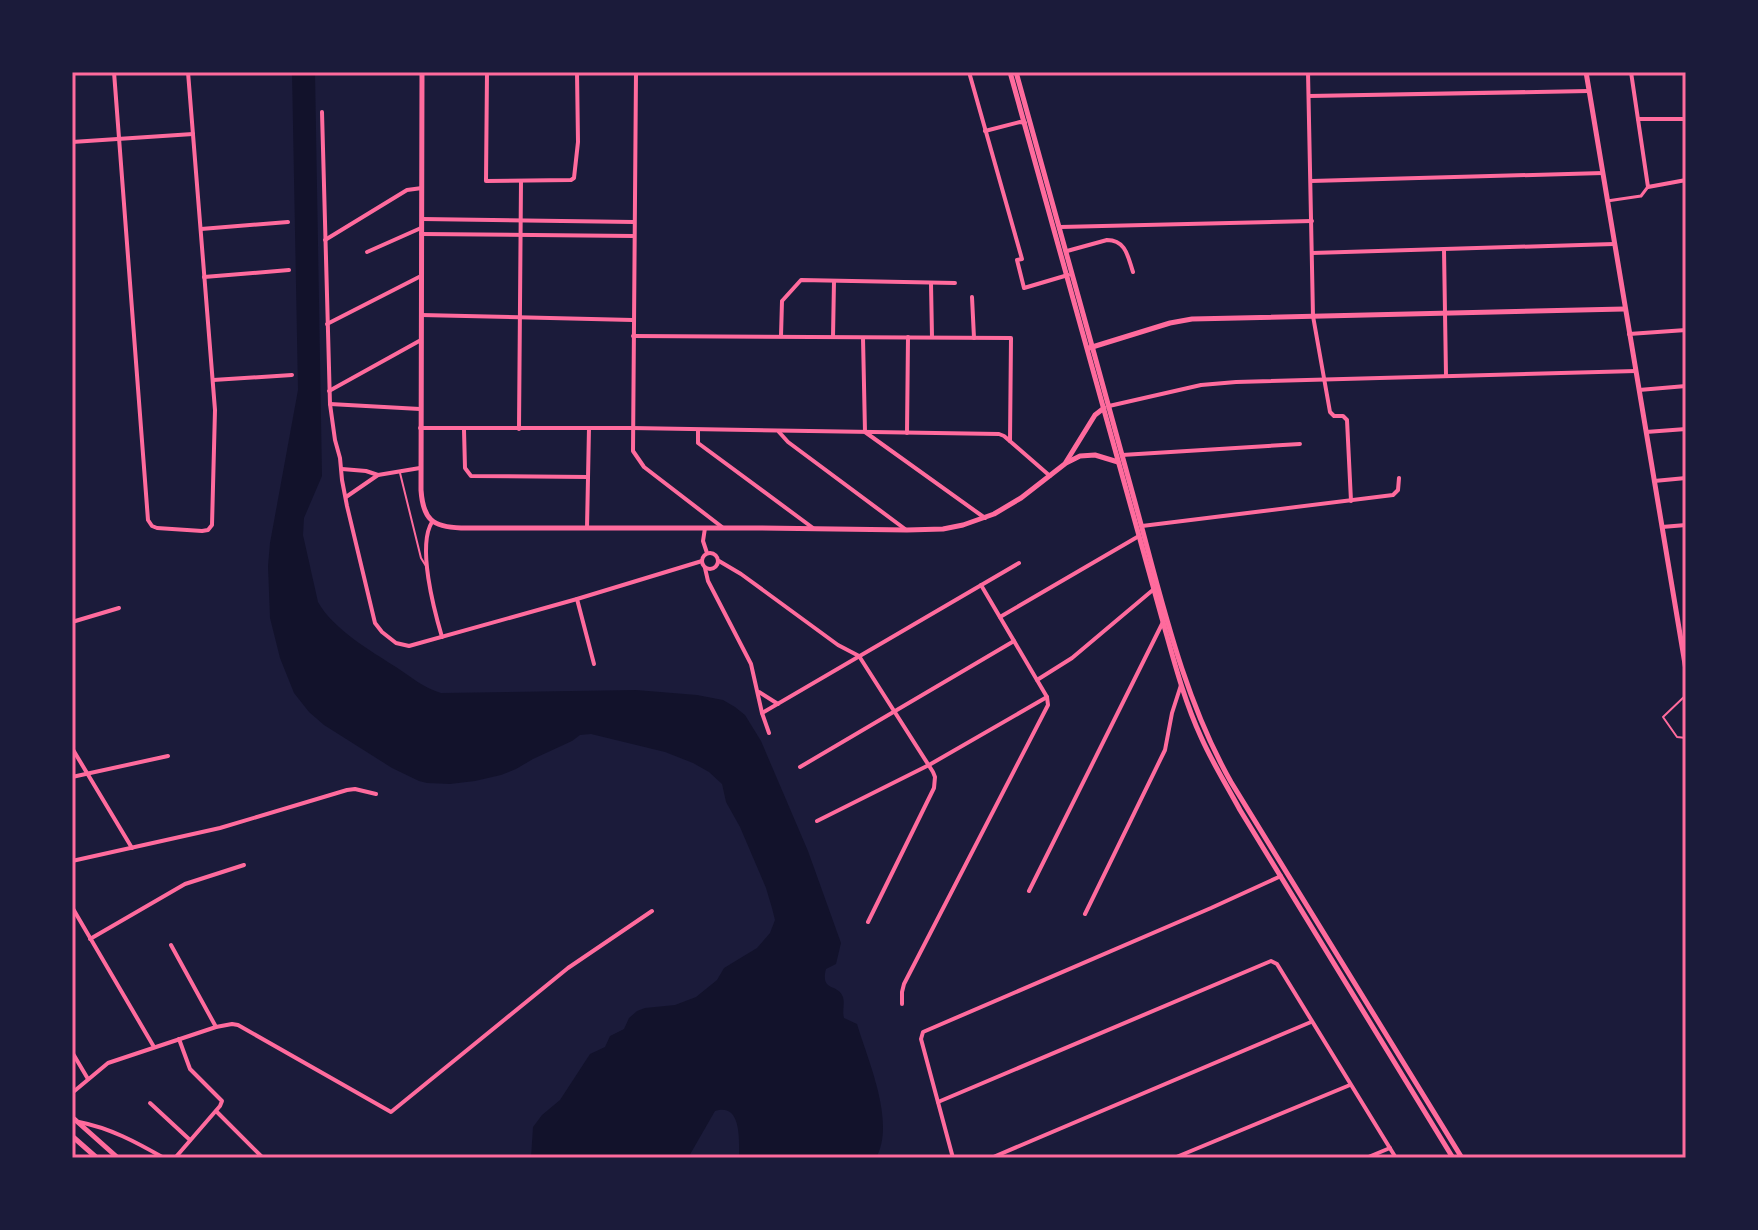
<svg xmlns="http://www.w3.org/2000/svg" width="1758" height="1230" font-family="'Noto Serif',serif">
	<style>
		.water { fill: #12122b }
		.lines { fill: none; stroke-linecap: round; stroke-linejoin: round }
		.service { stroke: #ff6b9d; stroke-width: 2 }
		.pedestrian { stroke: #ff6b9d; stroke-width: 3 }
		.minor { stroke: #ff6b9d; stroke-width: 4 }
		.tertiary { stroke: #ff6b9d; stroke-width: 5 }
		.secondary { stroke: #ff6b9d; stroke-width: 5 }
		.neatline { fill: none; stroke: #ff6b9d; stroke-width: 3 }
	</style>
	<rect width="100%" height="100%" fill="#1b1b3a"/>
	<path class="water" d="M 292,72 L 315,72 L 322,476 L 304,518 L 303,535 L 318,602 C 333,629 371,651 396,667 C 411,677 424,688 441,693 L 636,690 L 697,695 L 723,700 L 735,707 L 745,715 L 761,741 L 808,851 L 841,943 L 836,964 L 826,969 C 820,992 838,983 843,997 C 845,1004 842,1011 844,1018 L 857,1024 C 868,1061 896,1122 876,1158 L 739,1158 C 739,1141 742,1102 715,1111 L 688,1158 L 531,1158 L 533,1127 L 542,1115 L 560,1100 L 590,1054 L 605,1047 L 610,1036 L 624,1029 L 629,1018 L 637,1011 L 645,1008 L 675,1005 L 696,997 L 717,980 L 724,968 L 757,948 L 770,933 L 775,920 L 772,908 L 766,888 L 740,827 L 726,802 L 722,784 L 709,772 L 693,763 L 665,752 L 591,734 L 580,735 L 572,741 L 533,759 L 516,769 L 501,775 L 475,781 L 450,784 L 427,783 L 419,781 L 392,768 L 324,725 L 309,712 L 294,693 L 280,658 L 270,618 L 268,566 L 270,543 L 298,390 Z"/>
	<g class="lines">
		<g class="service">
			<polyline points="400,473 421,558 426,566"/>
			<polyline points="1686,695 1663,717 1677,737 1686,738"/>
		</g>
		<polyline class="pedestrian" points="1607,201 1641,196 1647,188"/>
		<g class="minor">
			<polyline points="114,72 148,520 152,526 157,528 202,531 208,530 212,525 215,410 188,72"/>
			<polyline points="487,72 486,181 571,180 574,178 578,142 577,72"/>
			<polyline points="636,72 633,451 644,467 722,527"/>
			<polyline points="969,72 1022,259 1017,260 1024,288 1068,275"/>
			<polyline points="1308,72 1313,316 1330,412 1334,416 1343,416 1347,420 1351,501"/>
			<polyline points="1631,72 1648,187 1686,180"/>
			<polyline points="1309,96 1589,91"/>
			<polyline points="322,112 330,404 335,440 340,458 342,480 347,506 375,623 382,632 396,643 409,646 577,599 702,561"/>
			<polyline points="1638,119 1686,119"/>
			<polyline points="985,131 1020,122 1025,123"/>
			<polyline points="72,142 193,134"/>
			<polyline points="1311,181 1603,173"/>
			<polyline points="422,219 634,222"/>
			<polyline points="1060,227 1312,221"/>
			<polyline points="201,229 288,222"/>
			<polyline points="421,234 634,236"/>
			<polyline points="325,240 407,190 422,188"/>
			<polyline points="1444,250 1446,375"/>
			<path d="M 1067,251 L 1107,240 C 1126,240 1128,257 1133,272"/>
			<polyline points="367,252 421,228"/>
			<polyline points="1312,253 1614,244"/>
			<polyline points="204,277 289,270"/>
			<polyline points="931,284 932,337"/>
			<polyline points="972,297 974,338"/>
			<polyline points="421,315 633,320"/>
			<polyline points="327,324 421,276"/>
			<polyline points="1629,334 1686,330"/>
			<polyline points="633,336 1011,338 1010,441"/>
			<polyline points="781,336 782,301 801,280 955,283"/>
			<polyline points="833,337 834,281"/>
			<polyline points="863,338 865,432 985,518"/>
			<polyline points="213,380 292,375"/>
			<polyline points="1639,390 1686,386"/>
			<polyline points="329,391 421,340"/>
			<polyline points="330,404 420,409"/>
			<polyline points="1109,406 1201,385 1236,382 1636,371"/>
			<polyline points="420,428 632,428 999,434 1004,436 1050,476"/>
			<polyline points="519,429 521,181"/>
			<polyline points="464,430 465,468 471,476 588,477"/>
			<polyline points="698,430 698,443 813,528"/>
			<polyline points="779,432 788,442 905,529"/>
			<polyline points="1646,432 1686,429"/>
			<polyline points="907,433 908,337"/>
			<polyline points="1122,455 1300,444"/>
			<polyline points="342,469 366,471 378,475"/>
			<polyline points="72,481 73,490"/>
			<polyline points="1654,481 1686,478"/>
			<polyline points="346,497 378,475 420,468"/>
			<path d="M 432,522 C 417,546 434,610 442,637"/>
			<polyline points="1142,526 1393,495 1398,490 1399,478"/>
			<polyline points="1662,527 1686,525"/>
			<polyline points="587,528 589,428"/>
			<polyline points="705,528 703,541 707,553"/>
			<circle cx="710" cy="561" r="8"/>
			<polyline points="719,561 741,574 838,645 859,656 933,772 935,777 934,788 868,922"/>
			<polyline points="705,568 708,581 751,664 762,713 769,733"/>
			<polyline points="577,599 594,664"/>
			<polyline points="1000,617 1139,536"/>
			<polyline points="72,622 119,608"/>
			<polyline points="1037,680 1072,658 1154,589"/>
			<polyline points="759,692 778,704"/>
			<polyline points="762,713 1019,563"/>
			<polyline points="72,748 132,848"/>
			<polyline points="800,767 1014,641"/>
			<polyline points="72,777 168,756"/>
			<polyline points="817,821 929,765 1047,697"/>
			<polyline points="72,861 220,828 347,790 355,789 376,794"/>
			<polyline points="1029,891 1163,622"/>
			<polyline points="72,907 154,1047"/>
			<polyline points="1085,914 1165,750 1172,713 1181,685"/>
			<polyline points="90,939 185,884 244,865"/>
			<polyline points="171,945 216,1027"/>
			<polyline points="902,1004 902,992 904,984 1048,705 1047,697 981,585"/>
			<polyline points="72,1052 88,1079"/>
			<polyline points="72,1093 108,1063 216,1027 232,1024 238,1025 391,1112 568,968 652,911"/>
			<polyline points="938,1102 1271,961 1277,964 1396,1158"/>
			<polyline points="150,1103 190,1140"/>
			<polyline points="217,1112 263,1158"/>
			<path d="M 79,1122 C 110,1128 136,1142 164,1158"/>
			<polyline points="175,1158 220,1106 222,1101 190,1069 179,1039"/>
			<polyline points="953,1158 921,1039 923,1032 1211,908 1281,876"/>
			<polyline points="991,1158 1311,1022"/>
			<polyline points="1174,1158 1350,1085"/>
			<polyline points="1366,1158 1390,1148"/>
		</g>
		<g class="tertiary">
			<path d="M 422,72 L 421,490 C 423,519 432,527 461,528 L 762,528 L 907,530 L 943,529 L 963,525 L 994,514 L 1021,498 L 1066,463 L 1080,456 L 1095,455 L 1118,462"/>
			<polyline points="1586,72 1686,670"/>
			<polyline points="1089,348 1170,323 1192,319 1624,309"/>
			<polyline points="1066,462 1095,415 1104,408"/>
		</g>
		<g class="secondary">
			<path d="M 1010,72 L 1163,622 C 1174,661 1184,700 1201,737 C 1212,762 1227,786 1240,810 L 1453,1158"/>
			<path d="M 1016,72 C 1056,213 1094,354 1133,495 C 1160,592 1181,694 1231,782 L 1462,1158"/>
			<polyline points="72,1117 118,1158"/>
			<polyline points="72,1136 97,1158"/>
		</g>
	</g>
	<rect width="1758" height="1230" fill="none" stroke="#1b1b3a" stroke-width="148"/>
	<rect x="74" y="74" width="1610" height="1082" class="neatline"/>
</svg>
